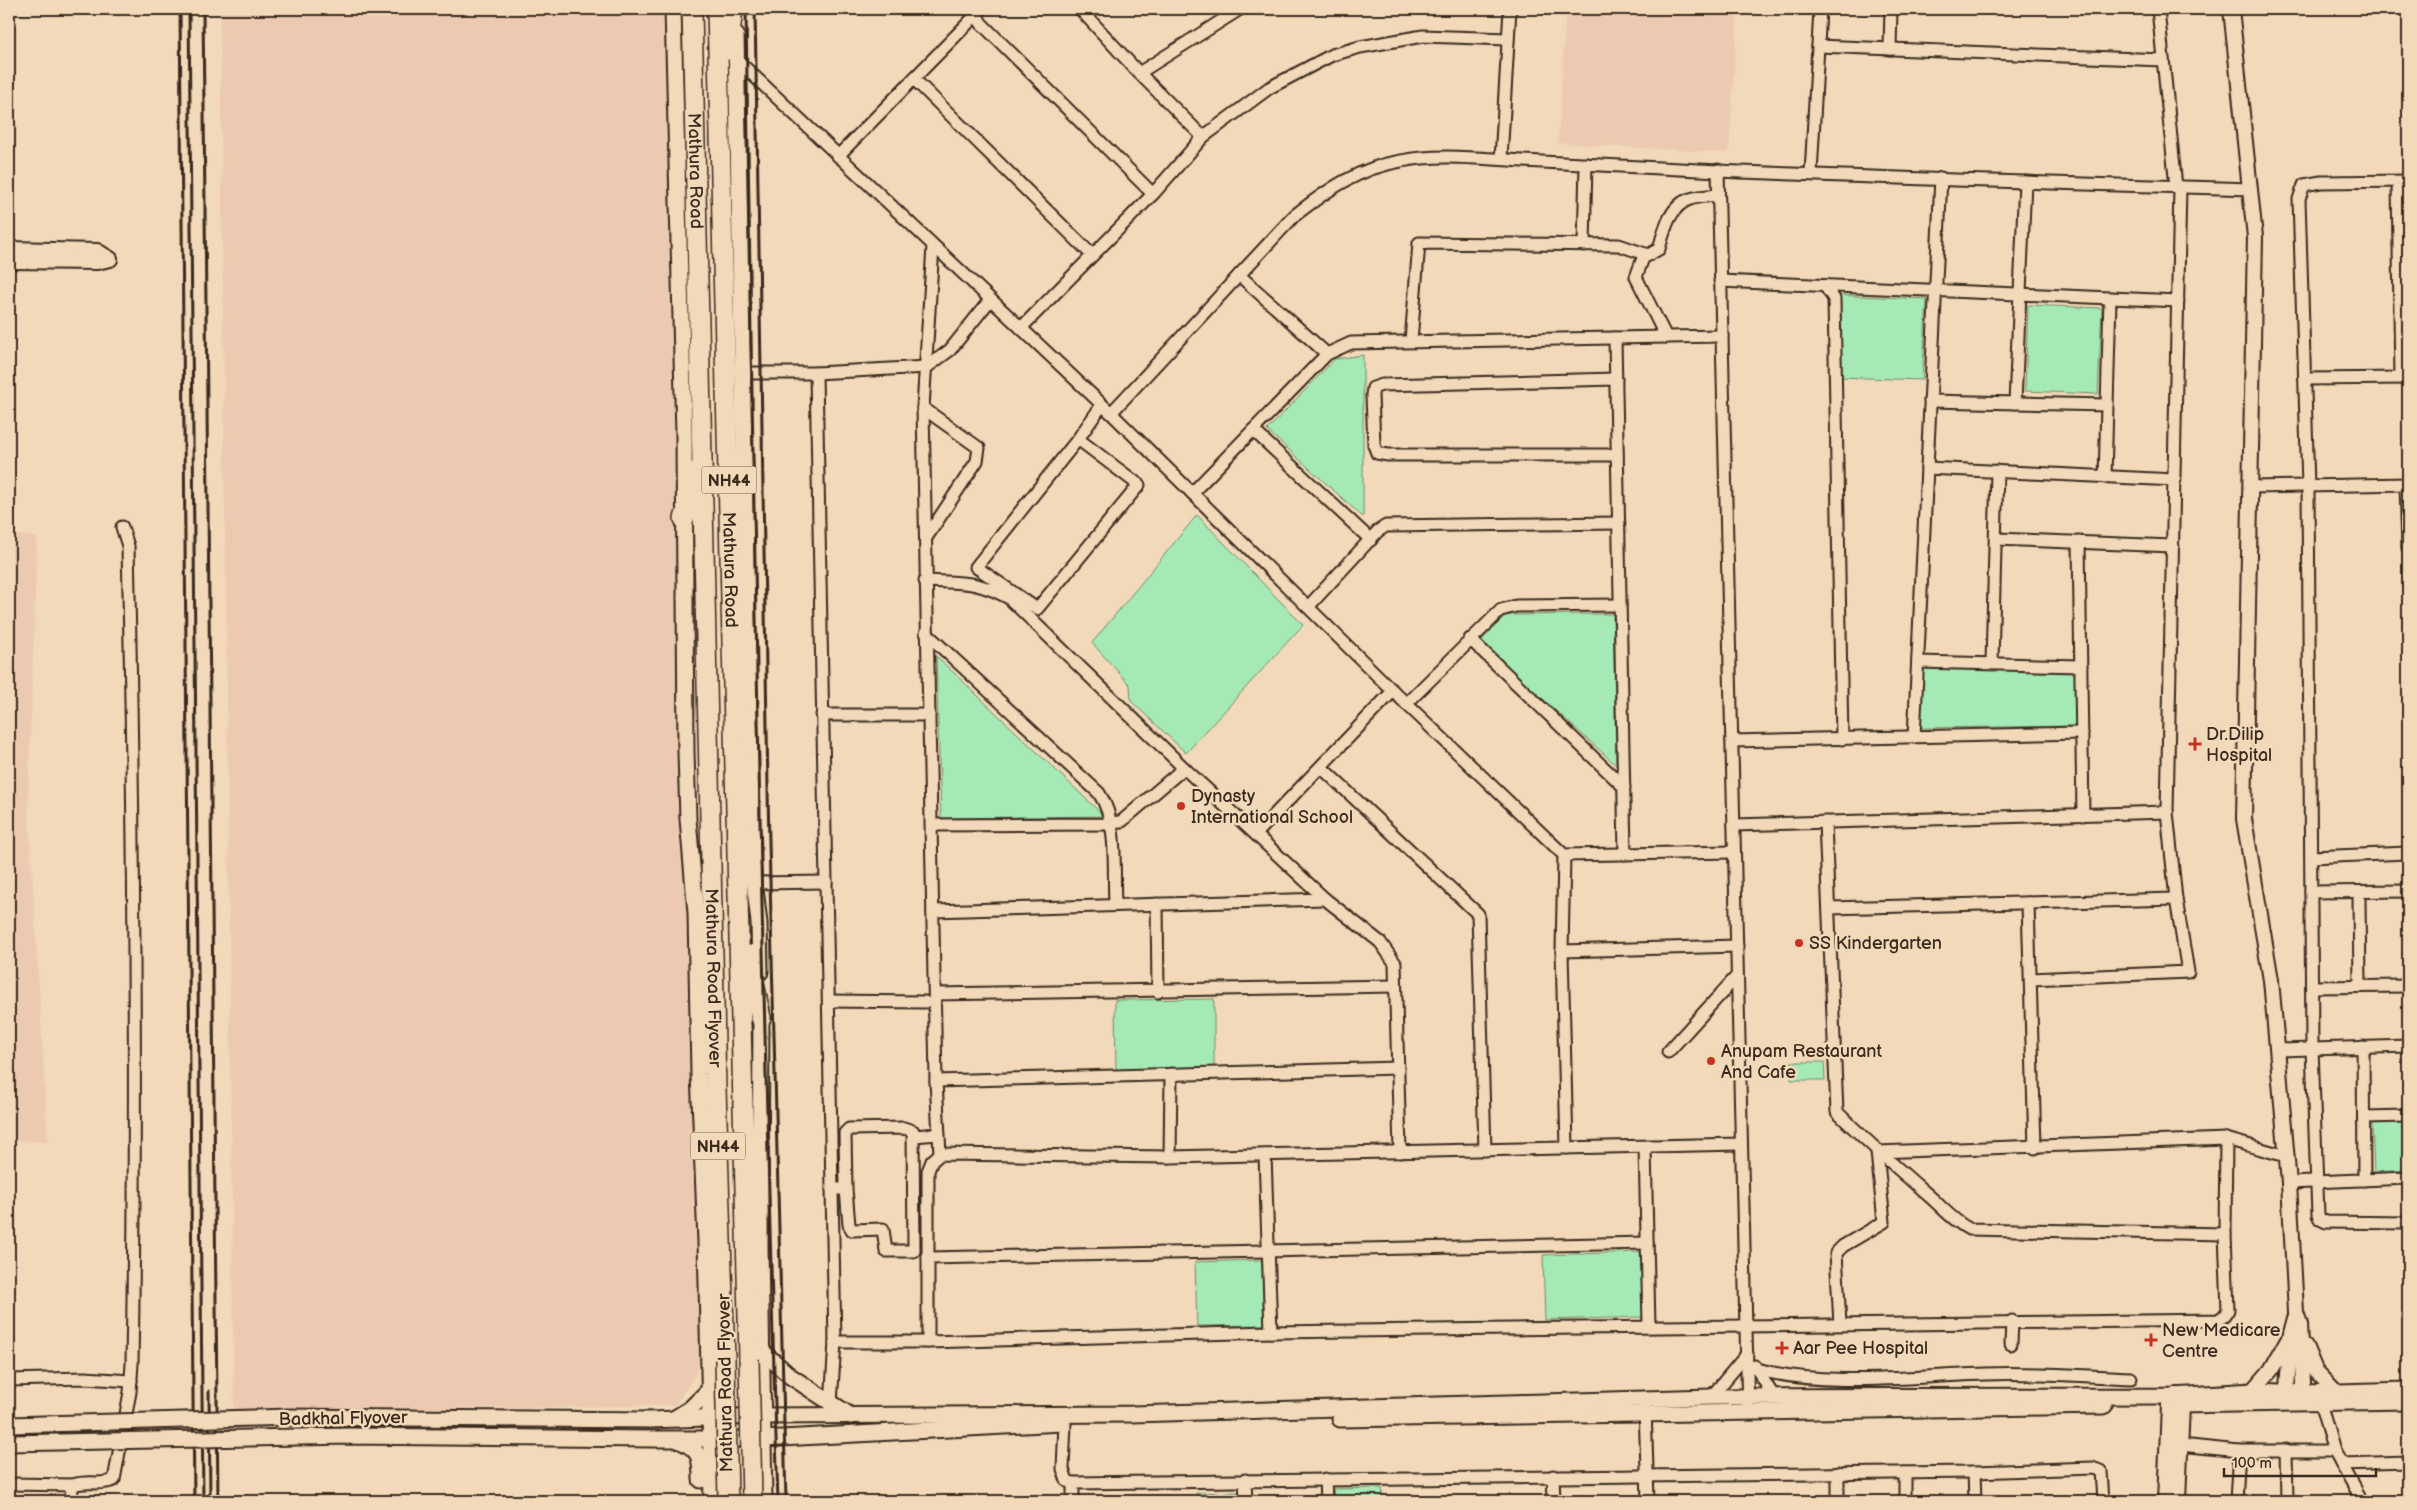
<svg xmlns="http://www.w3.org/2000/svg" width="2417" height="1510" font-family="'Balsamiq Sans',sans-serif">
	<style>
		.built { fill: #eccab1 }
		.green { fill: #a5eab6; stroke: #708a6a }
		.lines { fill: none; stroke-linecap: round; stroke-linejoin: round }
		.minor-casing { stroke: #3b2a1e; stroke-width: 15 }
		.tertiary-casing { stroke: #3b2a1e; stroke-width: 18 }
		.secondary-casing { stroke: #3b2a1e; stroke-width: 19 }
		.trunk-casing { stroke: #3b2a1e; stroke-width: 22 }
		.minor { stroke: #f1d9b9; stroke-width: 11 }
		.tertiary { stroke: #f1d9b9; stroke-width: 14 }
		.secondary { stroke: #f1d9b9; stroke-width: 15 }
		.trunk { stroke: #f1d9b9; stroke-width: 19 }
		.rail { stroke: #3b2a1e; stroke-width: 3 }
		.secondary-bridge-casing { stroke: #3b2a1e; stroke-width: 19; stroke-linecap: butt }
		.trunk-bridge-casing { stroke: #3b2a1e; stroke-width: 22; stroke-linecap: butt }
		.secondary-bridge { stroke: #f1d9b9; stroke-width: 15 }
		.trunk-bridge { stroke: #f1d9b9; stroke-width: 19 }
		.poi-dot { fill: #c8321e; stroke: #f1d9b9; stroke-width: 2 }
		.labels { text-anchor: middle; stroke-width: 5; stroke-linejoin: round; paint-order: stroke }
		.shield { fill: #f1d9b9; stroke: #725e4c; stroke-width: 1 }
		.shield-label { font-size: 16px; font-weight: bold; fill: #3b2a1e }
		.street-label { font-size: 18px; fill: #3b2a1e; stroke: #f1d9b9 }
		.poi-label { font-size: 18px; fill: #3b2a1e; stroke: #f1d9b9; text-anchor: start }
	</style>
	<rect width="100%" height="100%" fill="#f1d9b9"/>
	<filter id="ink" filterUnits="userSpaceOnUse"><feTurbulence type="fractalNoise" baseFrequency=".02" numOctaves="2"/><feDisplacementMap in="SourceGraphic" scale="10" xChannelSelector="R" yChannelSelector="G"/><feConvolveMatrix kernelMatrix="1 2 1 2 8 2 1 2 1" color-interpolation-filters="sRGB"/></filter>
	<g filter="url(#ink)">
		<g class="built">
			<polygon points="220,9 676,9 703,1339 696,1374 675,1405 234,1413"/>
			<polygon points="1566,9 1738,9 1729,153 1558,143"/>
			<polygon points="9,534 37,537 28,802 48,1142 9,1140"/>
		</g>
		<g class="green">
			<polygon points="1834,295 1927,299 1922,380 1838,377"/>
			<polygon points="2028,305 2102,308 2098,394 2025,391"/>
			<polygon points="1363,355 1363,517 1267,430 1335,359"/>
			<polygon points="1197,515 1303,625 1186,753 1131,701 1130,685 1092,643"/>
			<polygon points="1613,614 1616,765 1480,642 1506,615"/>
			<polygon points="936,656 1104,816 941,818"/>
			<polygon points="1922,668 2077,670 2076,726 1919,728"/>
			<polygon points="1214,999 1214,1069 1116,1070 1115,1000"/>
			<polygon points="1791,1062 1824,1062 1825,1080 1791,1080"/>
			<polygon points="2408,1120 2408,1170 2374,1172 2372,1122"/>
			<polygon points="1641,1252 1643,1317 1545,1320 1543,1255"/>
			<polygon points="1262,1260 1264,1325 1197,1326 1195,1262"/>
			<polygon points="1382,1488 1383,1501 1334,1501 1333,1489"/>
			<polygon points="1239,1492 1239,1501 1196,1501 1196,1493"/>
		</g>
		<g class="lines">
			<defs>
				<g id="minor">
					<polyline points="974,9 981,23 1153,194"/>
					<polyline points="1080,9 1139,73 1203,137"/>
					<polyline points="2158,9 2176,187"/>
					<polyline points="1818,46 2163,60"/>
					<polyline points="1890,49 1891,9"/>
					<polyline points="736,59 1111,413 1393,691 1564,855 1734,852"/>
					<polyline points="1139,73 1240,9"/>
					<polyline points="914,79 1091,254"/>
					<polyline points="838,156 980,11"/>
					<polyline points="1501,159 1510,9"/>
					<polyline points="1718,170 1748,1412"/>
					<polyline points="1811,174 1820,9"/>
					<polyline points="2408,181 2321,182 2304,185 2299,199 2308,486 2312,1048 2318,1215 2320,1219 2326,1222 2408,1223"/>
					<polyline points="2398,182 2401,378"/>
					<polyline points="1584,245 1586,164"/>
					<polyline points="933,246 923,408 936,1081 940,1154"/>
					<polyline points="1239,275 1327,354"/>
					<polyline points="1720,281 2178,301"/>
					<polyline points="1825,286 1834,299 1842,739"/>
					<polyline points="1021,328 1153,194 1203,137 1269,88 1332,55 1360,47 1423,36 1508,39"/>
					<path d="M 1666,337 L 1636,277 L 1643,258 L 1659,249 C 1664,231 1670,205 1690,199 C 1699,196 1709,196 1718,195"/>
					<polyline points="1615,338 1625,854"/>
					<polyline points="1411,341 1419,243 1619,245 1648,255"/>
					<polyline points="742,373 816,373 927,367 950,350 990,300"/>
					<polyline points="816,373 835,1342 831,1404"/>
					<polyline points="1616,379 1382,385 1373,388 1372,395 1374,445 1377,453 1388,455 1617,455"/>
					<polyline points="2305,379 2408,378"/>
					<polyline points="1930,401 2107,405"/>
					<polyline points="2015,403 2025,182"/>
					<polyline points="923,408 979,448 977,461 926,538"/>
					<path d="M 1111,413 L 1294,216 C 1327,190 1359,168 1401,161 C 1440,153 1483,159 1523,161 C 1581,164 1640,167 1699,170 C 1882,179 2066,183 2250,189"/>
					<polyline points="1253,430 1371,540"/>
					<polyline points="1078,439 1139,485 1037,609 976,567 1078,439 1102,405"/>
					<polyline points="1927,468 2175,480"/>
					<polyline points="2105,477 2110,298"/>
					<polyline points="2406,484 2408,548"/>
					<polyline points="2250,487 2408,484"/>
					<polyline points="1192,493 1327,354 1351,343 1722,336"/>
					<polyline points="1996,539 2173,546"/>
					<polyline points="2079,542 2083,815"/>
					<path d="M 925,581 C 962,583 976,580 1009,598 L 1184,768 L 1325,899 L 1380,942 L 1395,963 L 1400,1152"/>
					<polyline points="1308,607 1378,531 1386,526 1619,523"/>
					<path d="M 926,633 L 1099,793 C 1119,823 1113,869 1115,904"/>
					<polyline points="1470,639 1624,787"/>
					<polyline points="1918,662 2081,666"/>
					<polyline points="1992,663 1997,471"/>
					<polyline points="1406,704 1501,610 1516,606 1620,605"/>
					<polyline points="822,715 929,715"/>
					<polyline points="1914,737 1941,178"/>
					<polyline points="1732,741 2082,733"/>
					<polyline points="1321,767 1478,914 1485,1150"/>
					<path d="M 1825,822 L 1837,1112 C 1866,1141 1897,1168 1928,1195 C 1942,1207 1953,1221 1969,1229 L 2225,1234"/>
					<polyline points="932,825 1111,824 1122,821 1184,768"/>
					<polyline points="1734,825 2167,812"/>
					<polyline points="1256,834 1393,691"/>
					<polyline points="1564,855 1562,951 1567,1148"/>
					<polyline points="2311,857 2408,853"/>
					<polyline points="754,883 826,882"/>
					<polyline points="2311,892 2408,891"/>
					<polyline points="2359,899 2360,986"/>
					<polyline points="2028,903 2035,1148"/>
					<polyline points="1157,904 1158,992"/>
					<polyline points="1829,908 2176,899"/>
					<polyline points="933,911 1325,899"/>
					<polyline points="1562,951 1737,946"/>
					<polyline points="2031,979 2188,972 2176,899 2167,812 2180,187"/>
					<polyline points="2312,987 2408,986"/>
					<polyline points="935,994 1395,986"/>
					<polyline points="829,1001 925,1002"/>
					<polyline points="2363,1047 2364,1180"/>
					<polyline points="2277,1050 2408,1046"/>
					<polyline points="1668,1052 1737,976"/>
					<polyline points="936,1081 1398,1068"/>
					<polyline points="2364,1117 2408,1116"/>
					<polyline points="914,1136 938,1134"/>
					<polyline points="2226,1139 2286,1156"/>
					<polyline points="1645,1147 1649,1326"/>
					<polyline points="1265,1155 1271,1332"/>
					<polyline points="1170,1157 1171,1074"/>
					<polyline points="2289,1183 2408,1178"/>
					<polyline points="832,1189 846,1189 849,1225 852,1230 883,1229 886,1251 914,1251 913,1131 904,1128 849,1129 845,1133 846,1189"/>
					<polyline points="928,1258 1647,1243"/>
					<polyline points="835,1342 928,1342 1271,1332 2218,1320 2224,1316 2228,1310 2225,1234 2226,1139 1877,1152 1884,1222 1843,1246 1836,1253 1840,1324"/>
					<polyline points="928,1342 928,1171 932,1161 940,1154 1170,1157 1741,1144"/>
					<polyline points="2011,1344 2012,1321"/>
					<polyline points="1755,1366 1774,1397"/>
					<path d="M 1757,1369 C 1822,1388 1916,1376 1985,1374 C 2034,1372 2082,1376 2131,1378"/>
					<polyline points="9,1380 85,1378 131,1381"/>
					<polyline points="1711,1397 1747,1354"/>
					<polyline points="2320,1403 2334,1451 2362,1501"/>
					<polyline points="1645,1408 1648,1501"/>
					<polyline points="1065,1423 1063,1469 1067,1481 1073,1483 1974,1472 2093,1468 2101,1471 2103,1501"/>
					<polyline points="2180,1445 2239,1451 2334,1451"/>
					<polyline points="2286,1450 2287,1501"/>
					<polyline points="2341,1464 2408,1462"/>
					<polyline points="1974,1472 1975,1501"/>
					<polyline points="1838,1473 1838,1501"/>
					<polyline points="1905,1473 1905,1501"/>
					<polyline points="1553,1476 1554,1501"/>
					<polyline points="1325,1479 1326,1501"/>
					<polyline points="1245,1480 1246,1501"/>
					<polyline points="1073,1483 1073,1501"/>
					<polyline points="9,1484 73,1485"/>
					<path d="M 70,1501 L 73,1485 C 87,1480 101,1486 114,1480 L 130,1392 L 132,1364 C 137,1092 134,819 128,546 L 122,527"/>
					<polyline points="2236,1501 2239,1451"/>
				</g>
				<g id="tertiary">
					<polyline points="2231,9 2255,237 2244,819 2271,980 2289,1183 2296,1312 2300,1324 2304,1402"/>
					<polyline points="9,249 97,251 110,259"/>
					<polyline points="9,261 97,262 110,259"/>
					<polyline points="2305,1346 2315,1370 2336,1392"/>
					<polyline points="2253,1391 2271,1370 2288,1340"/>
					<polyline points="2286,1402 2291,1333 2295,1318"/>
					<polyline points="2165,1501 2169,1405 2176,1395 2182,1405 2178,1501"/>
				</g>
				<g id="secondary">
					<polyline points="673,9 684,434 686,752 688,819 696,913 699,1074 706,1241 712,1501"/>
					<polyline points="736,35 752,862 759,923 760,972"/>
					<polyline points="761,1007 760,1247 764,1501"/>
					<polyline points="762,1351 790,1376 851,1416"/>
					<polyline points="2180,1405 2408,1401"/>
					<polyline points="675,1418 691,1408 710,1389"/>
					<polyline points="1340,1419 2104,1406"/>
					<polyline points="650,1420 763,1416 1132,1414 1711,1397 2173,1396 2253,1391 2304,1393 2408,1390"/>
					<polyline points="654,1439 763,1439 1062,1423"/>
					<path d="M 678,1440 C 700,1449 701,1457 701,1480"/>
				</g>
				<g id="trunk">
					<path id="s1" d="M 692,9 L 716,1089 L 725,1359"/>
					<path id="s2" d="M 717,9 L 749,1359"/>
					<polyline points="728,50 733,9"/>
					<polyline points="684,519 698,470"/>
					<polyline points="751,955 754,983 761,1018"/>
				</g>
			</defs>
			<use href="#minor" class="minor-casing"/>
			<use href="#tertiary" class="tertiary-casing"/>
			<use href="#secondary" class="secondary-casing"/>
			<use href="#trunk" class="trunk-casing"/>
			<use href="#minor" class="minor"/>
			<use href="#tertiary" class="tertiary"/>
			<use href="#secondary" class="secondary"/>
			<use href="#trunk" class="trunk"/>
			<g class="rail">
				<polyline points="180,9 194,1501"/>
				<polyline points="189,9 203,1501"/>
				<polyline points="203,9 218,1501"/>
				<path d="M 746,9 C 753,506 762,1004 778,1501"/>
				<path d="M 755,9 C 761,506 771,1004 786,1501"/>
				<polyline points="209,1391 210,1501"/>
			</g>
			<defs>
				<g id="secondary-bridge">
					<polyline points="9,1425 289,1417 650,1420"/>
					<polyline points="9,1443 350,1436 654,1439"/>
				</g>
				<g id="trunk-bridge">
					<polyline points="725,1359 728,1501"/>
					<polyline points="749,1359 752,1501"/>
				</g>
			</defs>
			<use href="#secondary-bridge" class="secondary-bridge-casing"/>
			<use href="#trunk-bridge" class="trunk-bridge-casing"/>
			<use href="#secondary-bridge" class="secondary-bridge"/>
			<use href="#trunk-bridge" class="trunk-bridge"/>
		</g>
	</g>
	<g class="poi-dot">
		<path d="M2192.5 736.5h5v5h5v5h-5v5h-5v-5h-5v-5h5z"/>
		<circle cx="1181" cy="806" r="5"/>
		<circle cx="1799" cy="943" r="5"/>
		<circle cx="1711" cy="1061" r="5"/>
		<path d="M2148.5 1332.5h5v5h5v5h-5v5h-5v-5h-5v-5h5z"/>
		<path d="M1779.5 1340.5h5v5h5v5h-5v5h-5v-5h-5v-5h5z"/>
	</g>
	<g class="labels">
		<g class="shield">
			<rect x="701.5" y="466.5" width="55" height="27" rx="4"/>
			<rect x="690.5" y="1132.5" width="55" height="27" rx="4"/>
		</g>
		<g class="shield-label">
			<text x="729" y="486">NH44</text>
			<text x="718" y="1152">NH44</text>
		</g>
		<g class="street-label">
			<text dy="6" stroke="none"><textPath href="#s1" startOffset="162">Mathura Road</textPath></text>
			<text dy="6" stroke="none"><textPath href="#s2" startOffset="561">Mathura Road</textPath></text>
			<text dy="6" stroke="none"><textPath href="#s1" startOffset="969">Mathura Road Flyover</textPath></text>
			<text transform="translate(725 1383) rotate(-91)" y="6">Mathura Road Flyover</text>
			<text transform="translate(343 1418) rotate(-1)" y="6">Badkhal Flyover</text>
		</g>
		<g class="poi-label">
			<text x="2206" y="740">Dr.Dilip<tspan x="2206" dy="21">Hospital</tspan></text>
			<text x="1191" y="802">Dynasty<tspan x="1191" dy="21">International School</tspan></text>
			<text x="1809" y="949">SS Kindergarten</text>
			<text x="1721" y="1057">Anupam Restaurant<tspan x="1721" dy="21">And Cafe</tspan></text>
			<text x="2162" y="1336">New Medicare<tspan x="2162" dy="21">Centre</tspan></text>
			<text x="1793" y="1354">Aar Pee Hospital</text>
		</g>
	</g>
	<rect width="2417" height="1510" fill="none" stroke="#f1d9b9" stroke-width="30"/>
	<rect x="15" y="15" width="2387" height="1480" fill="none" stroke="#3b2a1e" stroke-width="2" filter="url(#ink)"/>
	<path d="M2224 1468v8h152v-8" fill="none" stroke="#3b2a1e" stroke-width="2.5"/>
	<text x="2232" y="1468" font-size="15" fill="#3b2a1e" stroke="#f1d9b9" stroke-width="4" paint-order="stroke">100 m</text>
</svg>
